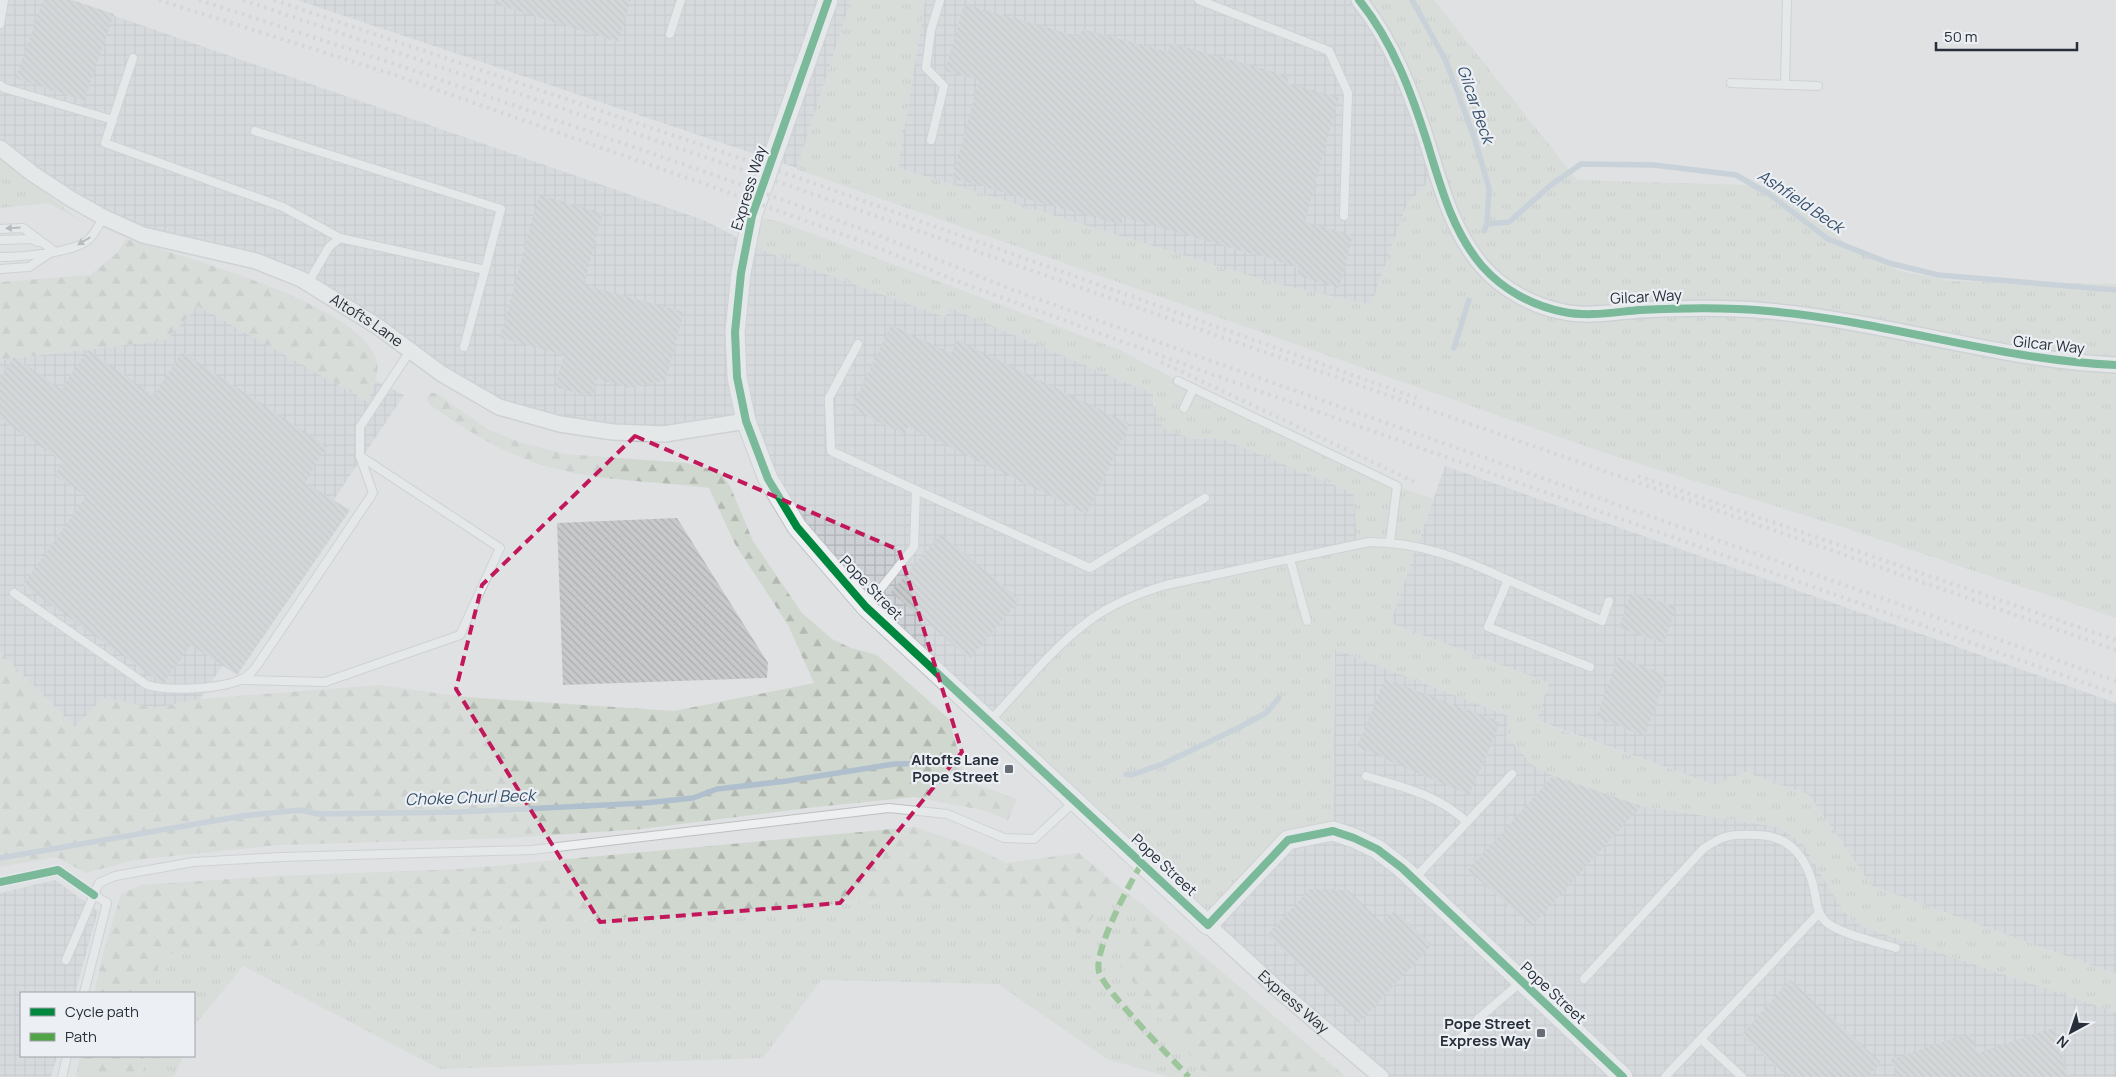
<svg xmlns="http://www.w3.org/2000/svg" width="2116" height="1077" font-family="Manrope,sans-serif">
	<style>
		.industrial { fill: url(#industrial-grid) }
		.grass { fill: url(#grass-tufts) }
		.forest { fill: url(#forest-firs) }
		.lines { fill: none; stroke-linecap: round; stroke-linejoin: round }
		.stream { stroke: #afbfcd; stroke-width: 5.5 }
		.building { fill: url(#building-back-hatch) }
		.service-casing { stroke: #bdbfc1; stroke-width: 10 }
		.minor-casing { stroke: #bdbfc1; stroke-width: 18 }
		.tertiary-casing { stroke: #bdbfc1; stroke-width: 21 }
		.service { stroke: #eeeff0; stroke-width: 8 }
		.minor { stroke: #eeeff0; stroke-width: 15 }
		.tertiary { stroke: #eeeff0; stroke-width: 19 }
		.rail { stroke: #c7c9cb; stroke-width: 4; stroke-dasharray: 2.5 5; stroke-linecap: butt }
		.quiet { stroke: #51a445; stroke-width: 6; stroke-dasharray: 12 6; stroke-linecap: butt }
		.cycleway-casing { stroke: #eceff3; stroke-width: 11 }
		.cycleway { stroke: #00873e; stroke-width: 8 }
		.oneway { fill: #8a8f95 }
		.marked { fill: none; stroke: #c2185b; stroke-width: 4; stroke-dasharray: 10 6; stroke-linejoin: round }
		.poi-dot { fill: #676d75; stroke: #eceff3; stroke-width: 2 }
		.labels { text-anchor: middle; stroke-width: 4.5; stroke-linejoin: round; paint-order: stroke }
		.street-label { font-size: 15px; fill: #272f3a; stroke: #eceff3 }
		.poi-label { font-size: 15px; font-weight: bold; fill: #272f3a; stroke: #eceff3; text-anchor: end }
		.water-label { font-size: 16px; font-style: italic; fill: #35506a; stroke: #eceff3 }
	</style>
	<defs>
		<pattern id="industrial-grid" width="8" height="8" patternUnits="userSpaceOnUse" patternTransform="scale(1.25)"><rect width="8" height="8" fill="#cdd1d6"/><path d="M0 4h8M4 0v8" fill="none" stroke="#b0b4b8"/></pattern>
		<pattern id="grass-tufts" width="24" height="20" patternUnits="userSpaceOnUse" patternTransform="scale(1.25)"><rect width="24" height="20" fill="#d0d7cf"/><path d="M3 7l-1-3M5 7V3M7 7l1-3M15 17l-1-3M17 17v-4M19 17l1-3" fill="none" stroke="#b3b9b2"/></pattern>
		<pattern id="forest-firs" width="22" height="20" patternUnits="userSpaceOnUse" patternTransform="scale(1.25)"><rect width="22" height="20" fill="#d0d7cf"/><path d="M5 1l3.5 6h-7zM16 11l3.5 6h-7z" fill="#b3b9b2"/></pattern>
		<pattern id="building-back-hatch" width="6" height="6" patternUnits="userSpaceOnUse" patternTransform="scale(1.25)"><rect width="6" height="6" fill="#c7c9cb"/><path d="M-1 5l2 2M0 0l6 6M5-1l2 2" fill="none" stroke="#abadaf"/></pattern>
	</defs>
	<rect width="100%" height="100%" fill="#dfe1e3"/>
	<g class="industrial">
		<polygon points="0,0 69,0 706,221 747,243 784,259 945,317 949,307 1153,394 1153,405 1192,439 1220,438 1354,493 1357,544 990,721 797,527 746,421 664,434 499,407 301,279 143,235 0,157"/>
		<polygon points="297,0 851,0 797,168"/>
		<polygon points="925,0 1359,0 1372,15 1437,173 1407,204 1371,305 1277,284 898,168"/>
		<polygon points="198,306 367,401 376,381 404,395 200,699 155,708 103,698 75,727 0,652 0,360 166,340"/>
		<polygon points="1445,466 2116,703 2116,974 1872,886 1809,795 1745,772 1715,785 1536,720 1549,683 1390,623"/>
		<polygon points="1335,649 1509,716 1531,764 1553,776 1641,806 1779,827 1803,844 1834,896 1853,921 1863,927 2116,1012 2116,1077 1381,1077 1208,925 1288,840 1333,831"/>
		<polygon points="55,880 98,911 75,993 21,993 21,1056 57,1056 51,1077 0,1077 0,893"/>
	</g>
	<g class="grass">
		<polygon points="851,0 925,0 898,168 1277,284 1371,305 1407,204 1437,173 1421,125 1359,0 1434,0 1577,180 1781,186 1848,246 1900,271 1951,281 2116,284 2116,618 1830,523 1611,455 799,170 797,168"/>
		<polygon points="0,159 80,220 48,203 0,208"/>
		<polygon points="752,216 781,222 1120,350 1178,381 1397,486 1433,499 1390,623 1549,683 1536,721 1715,785 1745,772 1809,795 1872,886 2116,974 2116,1012 1863,927 1853,921 1842,910 1803,844 1780,827 1641,806 1553,776 1531,764 1506,735 1509,716 1335,649 1333,831 1288,840 1208,925 990,721 1090,620 1139,594 1357,544 1354,493 1220,438 1192,439 1166,430 1157,420 1153,394 949,307 945,317 784,259 747,243"/>
		<polygon points="1118,886 1143,905 1118,963 1207,1077 1169,1077 1107,1059 998,984 821,980 763,1058 440,1069 243,966 194,1026 194,993 154,993 160,954 382,940 646,915 952,898 1035,898 1079,933"/>
		<polygon points="144,1056 183,1056 174,1077 141,1077"/>
	</g>
	<g class="forest">
		<path d="M 126,239 C 180,256 357,303 376,358 C 381,374 373,387 367,401 L 198,306 L 166,340 L 0,360 L 0,282 L 90,275 L 118,252 Z"/>
		<path d="M 431,393 L 436,393 L 489,430 L 522,443 L 565,454 L 686,463 L 713,470 L 722,474 L 730,486 L 753,541 L 802,613 L 832,639 L 851,648 L 877,655 L 949,719 L 966,781 L 1017,799 L 1008,820 L 982,810 L 914,797 L 807,808 L 641,829 L 511,838 L 279,845 L 135,860 L 86,873 L 56,857 L 0,867 L 0,652 L 75,727 L 103,698 L 155,708 L 200,699 L 379,685 L 464,697 L 674,711 L 814,683 L 788,625 L 735,544 L 709,488 C 660,481 609,482 561,470 C 511,459 470,433 429,404 L 427,398 Z"/>
		<polygon points="915,827 971,846 1006,863 1079,853 1118,886 1079,934 1035,898 952,898 646,915 382,940 160,954 154,993 94,993 103,954 121,894 141,885 276,876 460,869"/>
		<polygon points="1143,905 1346,1077 1207,1077 1118,963"/>
		<polygon points="80,1056 144,1056 141,1077 76,1077"/>
	</g>
	<g class="lines">
		<g class="stream">
			<polyline points="1412,0 1446,61 1474,137 1489,188 1487,224 1484,231"/>
			<polyline points="1487,224 1509,222 1551,185 1581,164 1654,165 1736,175 1769,194 1828,239 1889,263 1938,275 2116,290"/>
			<polyline points="1454,348 1469,300"/>
			<polyline points="1126,774 1131,775 1163,764 1240,727 1266,713 1279,698"/>
			<polyline points="0,858 242,816 300,810 318,814 461,812 645,803 693,798 717,789 787,781 894,764 942,763"/>
		</g>
	</g>
	<g class="building">
		<polygon points="43,0 72,0 114,14 84,101 16,78"/>
		<polygon points="496,0 631,0 618,42 495,4"/>
		<polygon points="964,4 1080,37 1082,29 1168,52 1170,43 1289,76 1287,83 1339,97 1305,222 1353,235 1339,288 1297,276 1299,267 1122,217 1122,225 952,178 979,80 945,71"/>
		<polygon points="539,195 603,213 584,285 684,312 666,380 630,388 597,379 593,397 555,387 564,355 500,338"/>
		<polygon points="891,325 951,353 957,340 1130,424 1087,514 908,427 904,434 851,409"/>
		<polygon points="88,350 154,395 182,352 327,446 305,483 350,510 237,675 191,645 164,682 160,682 23,585 86,496 54,475 63,462 0,419 0,378 14,357 61,389"/>
		<polygon points="677,518 768,663 767,678 563,685 557,523"/>
		<polygon points="941,534 1020,600 970,659 891,592"/>
		<polygon points="1631,592 1676,607 1664,643 1619,628"/>
		<polygon points="1618,657 1667,675 1645,736 1596,718"/>
		<polygon points="1385,679 1501,722 1469,795 1357,747"/>
		<polygon points="1553,776 1641,806 1532,926 1468,870"/>
		<polygon points="1310,889 1348,890 1382,923 1395,910 1432,945 1359,1023 1267,935"/>
		<polygon points="1790,980 1881,1062 1868,1077 1787,1077 1741,1035"/>
		<polygon points="2053,1028 2069,1077 1897,1077 1891,1059 1971,1033 1978,1053"/>
	</g>
	<g class="lines">
		<defs>
			<g id="service">
				<polyline points="1199,0 1329,51 1348,93 1344,216"/>
				<polyline points="0,24 4,0"/>
				<polyline points="670,34 681,0"/>
				<polyline points="133,58 105,143 283,207 340,238"/>
				<polyline points="1731,83 1818,86"/>
				<polyline points="0,85 4,88 113,120"/>
				<polyline points="1785,85 1787,0"/>
				<polyline points="255,131 501,209 485,270 340,238 329,247 308,283"/>
				<polyline points="931,140 944,86 926,68 931,30 940,0"/>
				<polyline points="0,229 23,228 53,250"/>
				<polyline points="0,240 31,239 38,242"/>
				<path d="M 0,257 C 20,257 73,253 88,240 C 95,234 99,225 103,217"/>
				<polyline points="0,269 29,267 50,253"/>
				<polyline points="858,344 829,398 831,451 916,490 914,547 866,607"/>
				<polyline points="464,347 485,270"/>
				<polyline points="1178,381 1397,486 1390,542"/>
				<polyline points="1184,408 1193,389"/>
				<polyline points="916,490 1090,568 1205,498"/>
				<polyline points="1290,559 1307,621"/>
				<polyline points="1508,580 1602,621 1609,601"/>
				<path d="M 14,593 L 147,685 C 169,692 224,689 244,678 C 251,675 256,667 260,661 L 373,493 L 360,456 L 360,427 L 410,351"/>
				<polyline points="243,680 325,682 460,635 500,548 360,456"/>
				<path d="M 990,721 C 1022,687 1052,648 1090,620 C 1112,604 1139,593 1166,585 L 1369,542 C 1419,542 1464,559 1508,580 L 1488,627 L 1590,667"/>
				<path d="M 1366,776 C 1405,788 1437,794 1467,822"/>
				<polyline points="1414,879 1512,774"/>
				<polyline points="66,960 99,883 115,876 193,862 281,857 532,850 889,808 947,814 1004,838 1034,839 1075,801"/>
				<path d="M 1584,979 L 1703,849 C 1723,835 1731,834 1756,835 C 1790,835 1807,858 1814,889 C 1817,901 1816,912 1825,921 C 1839,934 1877,942 1896,948"/>
				<polyline points="84,993 107,903 94,895"/>
				<polyline points="1701,1039 1742,1077"/>
				<polyline points="1453,1046 1479,1018 1521,982"/>
				<polyline points="62,1077 67,1056"/>
				<polyline points="1665,1077 1819,913"/>
			</g>
			<g id="minor">
				<path d="M 1359,0 C 1393,42 1412,94 1428,145 C 1441,188 1453,232 1482,266 C 1503,290 1533,306 1564,312 C 1588,317 1615,312 1640,310 C 1682,308 1725,307 1768,311 C 1886,321 1998,360 2116,365"/>
				<path id="s1" d="M 0,148 L 33,174 L 71,199 L 103,217 L 143,235 L 256,261 L 301,279 L 377,326 L 442,374 L 499,407 L 560,424 L 613,432 L 664,434 L 746,421"/>
				<path id="s2" d="M 1208,925 L 1273,985 L 1381,1077"/>
			</g>
			<polyline id="tertiary" points="828,0 752,216 741,273 735,332 737,377 746,421 768,479 797,527 866,607 1208,925 1288,840 1333,831 1354,838 1377,849 1402,868 1623,1077"/>
		</defs>
		<use href="#service" class="service-casing"/>
		<use href="#minor" class="minor-casing"/>
		<use href="#tertiary" class="tertiary-casing"/>
		<use href="#service" class="service"/>
		<use href="#minor" class="minor"/>
		<use href="#tertiary" class="tertiary"/>
		<g class="rail">
			<polyline points="159,0 389,73 727,192 874,246 954,280 1211,374 2116,694"/>
			<polyline points="199,0 392,63 731,181 878,235 1013,290 1214,362 2116,681"/>
			<polyline points="243,0 793,187 2116,650"/>
			<polyline points="274,0 796,177 1417,398"/>
			<polyline points="1161,362 1419,484"/>
			<polyline points="1638,476 2116,640"/>
		</g>
		<path class="quiet" d="M 1142,863 C 1130,883 1093,951 1099,972 C 1104,990 1172,1059 1189,1077"/>
		<defs>
			<g id="cycleway">
				<polyline points="828,0 752,216 741,273 735,332 737,377 746,421 768,479 797,527 866,607 1208,925 1288,840 1333,831 1354,838 1377,849 1402,868 1623,1077"/>
				<path d="M 1359,0 C 1393,42 1412,94 1428,145 C 1441,188 1453,232 1482,266 C 1503,290 1533,306 1564,312 C 1588,317 1615,312 1640,310 C 1682,308 1725,307 1768,311 C 1886,321 1998,360 2116,365"/>
				<polyline points="0,882 58,870 94,895"/>
			</g>
		</defs>
		<use href="#cycleway" class="cycleway-casing"/>
		<use href="#cycleway" class="cycleway"/>
	</g>
	<defs><path id="oneway-solid" d="M-6-.8H1V-3.2L6.5 0L1 3.2V.8H-6Z" transform="scale(1.25)"/></defs>
	<g class="oneway">
		<use href="#oneway-solid" transform="translate(13 228) rotate(177)"/>
		<use href="#oneway-solid" transform="translate(84 241) rotate(149)"/>
	</g>
	<path d="M0 0H2116V1077H0ZM 635,436 L 899,550 L 962,752 L 840,903 L 600,922 L 456,689 L 482,585 Z" fill="#dfe1e3" fill-opacity=".55" fill-rule="evenodd"/>
	<path class="marked" d="M 635,436 L 899,550 L 962,752 L 840,903 L 600,922 L 456,689 L 482,585 Z"/>
	<g class="poi-dot">
		<rect x="1004" y="764" width="10" height="10" rx="2.5"/>
		<rect x="1536" y="1028" width="10" height="10" rx="2.5"/>
	</g>
	<g class="labels">
		<g class="street-label">
			<text transform="translate(749 188) rotate(-73)" y="5">Express Way</text>
			<text transform="translate(1646 297) rotate(-3)" y="5">Gilcar Way</text>
			<text dy="5" stroke="none"><textPath href="#s1" startOffset="410">Altofts Lane</textPath></text>
			<text transform="translate(2049 345) rotate(6)" y="5">Gilcar Way</text>
			<text transform="translate(871 588) rotate(46)" y="5">Pope Street</text>
			<text transform="translate(1164 865) rotate(43)" y="5">Pope Street</text>
			<text transform="translate(1553 993) rotate(43)" y="5">Pope Street</text>
			<text dy="5" stroke="none"><textPath href="#s2" startOffset="115">Express Way</textPath></text>
		</g>
		<g class="poi-label">
			<text x="999" y="765">Altofts Lane<tspan x="999" dy="17">Pope Street</tspan></text>
			<text x="1531" y="1029">Pope Street<tspan x="1531" dy="17">Express Way</tspan></text>
		</g>
		<g class="water-label">
			<text transform="translate(1476 104) rotate(71)" y="6">Gilcar Beck</text>
			<text transform="translate(1801 201) rotate(34)" y="6">Ashfield Beck</text>
			<text transform="translate(470 797) rotate(-2)" y="6">Choke Churl Beck</text>
		</g>
	</g>
	<rect x="20" y="992" width="175" height="65" fill="#eceff3" stroke="#9da2a9"/>
	<rect x="30" y="1008" width="25" height="8" fill="#00873e" stroke="#9da2a9"/>
	<text x="65" y="1017" font-size="15" fill="#272f3a">Cycle path</text>
	<rect x="30" y="1033" width="25" height="8" fill="#51a445" stroke="#9da2a9"/>
	<text x="65" y="1042" font-size="15" fill="#272f3a">Path</text>
	<g transform="translate(2071 1032) rotate(220)" stroke="#eceff3" stroke-width="4" paint-order="stroke">
	<path d="M0-4L9 19L0 12L-9 19Z" fill="#272f3a"/>
	<text y="-8" font-size="14" font-weight="bold" text-anchor="middle" fill="#272f3a">N</text>
	</g>
	<path d="M1936 42v8h141v-8" fill="none" stroke="#272f3a" stroke-width="2.5"/>
	<text x="1944" y="42" font-size="15" fill="#272f3a" stroke="#eceff3" stroke-width="4" paint-order="stroke">50 m</text>
</svg>
